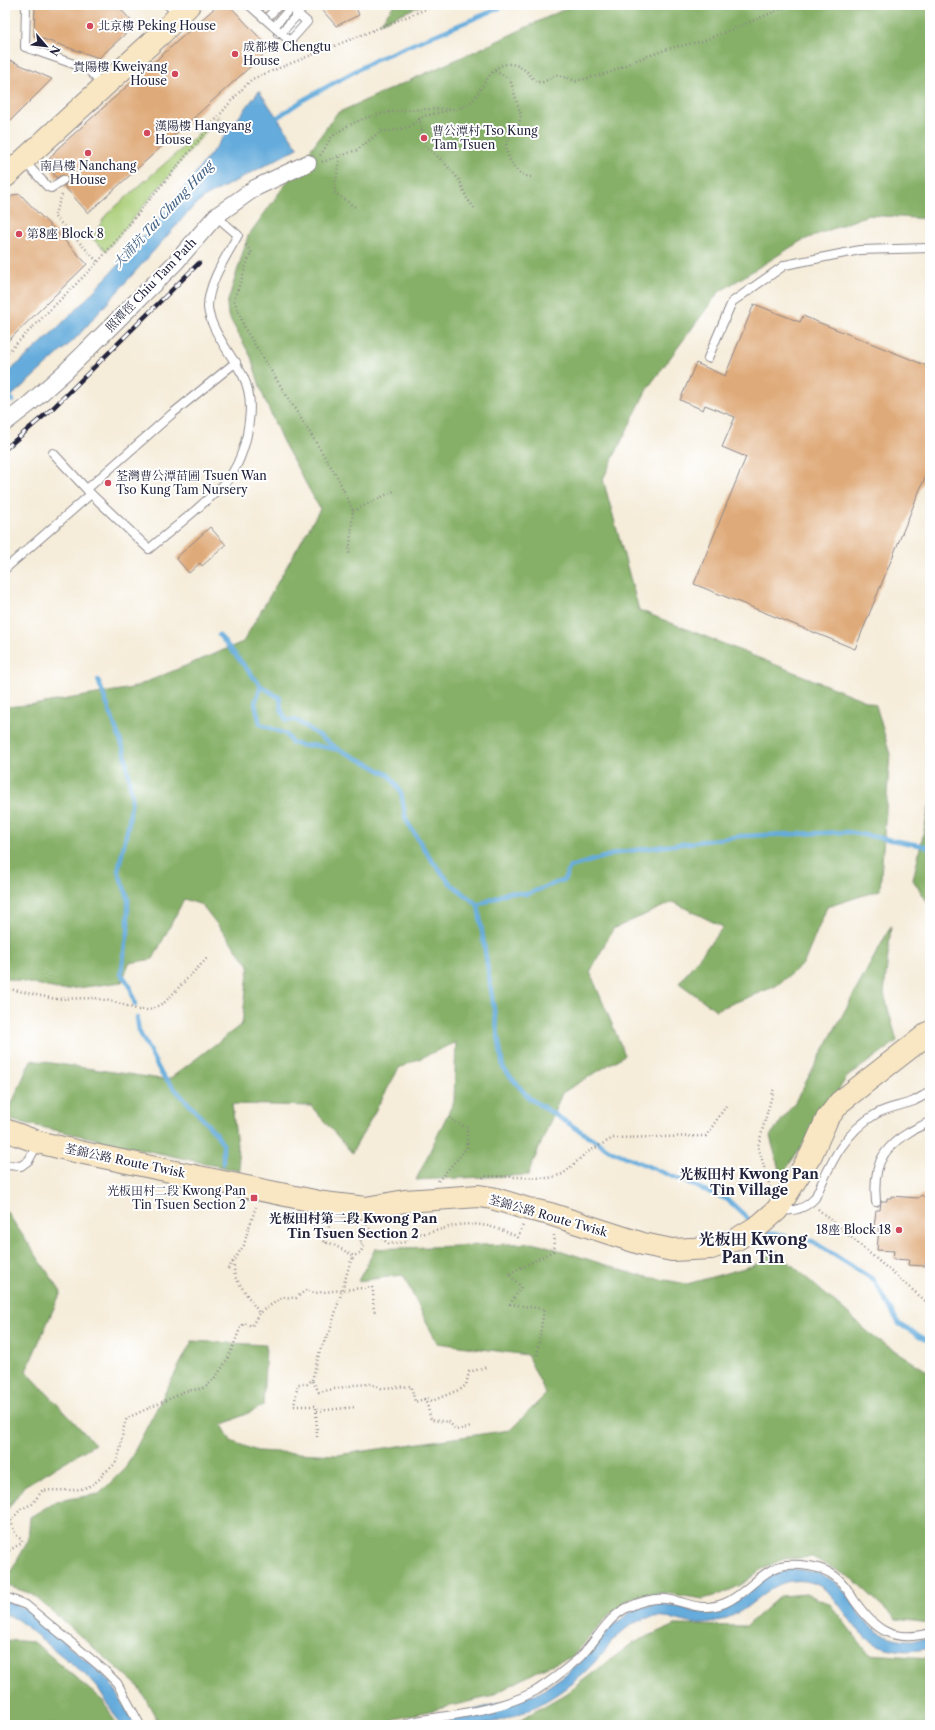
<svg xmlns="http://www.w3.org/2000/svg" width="935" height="1730" font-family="'Libre Caslon Text','Noto Serif TC',serif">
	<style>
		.green { fill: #a9cd76; stroke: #667858 }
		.forest { fill: #86b067; stroke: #546951 }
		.water { fill: #65acdc; stroke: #44678c }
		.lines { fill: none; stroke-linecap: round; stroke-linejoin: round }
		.stream { stroke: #65acdc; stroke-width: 4.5 }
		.building { fill: #dfaa79 }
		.lane-casing { stroke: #8c878a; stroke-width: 10 }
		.street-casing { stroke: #8c878a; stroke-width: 18 }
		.secondary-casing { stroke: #8c878a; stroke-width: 24 }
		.path { stroke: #8c878a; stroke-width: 2.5; stroke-dasharray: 1 3; stroke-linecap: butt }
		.lane { stroke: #fff; stroke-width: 8 }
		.street { stroke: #fff; stroke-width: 16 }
		.secondary { stroke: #f9e7c3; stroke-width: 22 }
		.rail-casing { stroke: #22223b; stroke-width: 4.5 }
		.rail { stroke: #fff; stroke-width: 3; stroke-dasharray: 9; stroke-linecap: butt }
		.lane-bridge-casing { stroke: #8c878a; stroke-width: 10; stroke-linecap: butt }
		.lane-bridge { stroke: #fff; stroke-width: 8 }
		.poi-dot { fill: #d1495b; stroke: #fff; stroke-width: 1.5 }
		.labels { text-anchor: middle; stroke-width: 4; stroke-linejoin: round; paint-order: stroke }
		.poi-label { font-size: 12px; fill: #22223b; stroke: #fff; text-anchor: start }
		.street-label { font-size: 12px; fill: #22223b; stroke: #fff }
		.water-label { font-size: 13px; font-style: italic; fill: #406083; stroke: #fff }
		.neighbourhood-label { font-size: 13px; font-weight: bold; fill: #22223b; stroke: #fff }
		.quarter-label { font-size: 14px; font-weight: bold; fill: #22223b; stroke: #fff }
		.district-label { font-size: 16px; font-weight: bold; fill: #22223b; stroke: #fff }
	</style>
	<rect width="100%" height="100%" fill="#fff"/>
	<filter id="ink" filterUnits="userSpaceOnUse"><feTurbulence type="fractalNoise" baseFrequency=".025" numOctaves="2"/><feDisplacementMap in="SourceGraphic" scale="8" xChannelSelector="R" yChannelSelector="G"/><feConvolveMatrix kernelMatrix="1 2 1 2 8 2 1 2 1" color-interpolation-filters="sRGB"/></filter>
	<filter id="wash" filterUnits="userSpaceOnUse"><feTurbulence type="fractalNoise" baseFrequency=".012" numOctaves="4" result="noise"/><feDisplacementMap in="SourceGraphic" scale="16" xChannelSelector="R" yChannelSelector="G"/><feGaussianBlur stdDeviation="0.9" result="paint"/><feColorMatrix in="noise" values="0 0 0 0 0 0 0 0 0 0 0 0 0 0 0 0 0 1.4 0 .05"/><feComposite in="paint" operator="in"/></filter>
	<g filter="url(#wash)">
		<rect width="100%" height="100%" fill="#f5ecd9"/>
		<polygon class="green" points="219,116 106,251 92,238 106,215"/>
		<g class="forest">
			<polygon points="394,5 422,5 380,23"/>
			<polygon points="573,5 930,5 930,219 868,215 801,241 719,292 647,389 603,479 639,610 876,705 890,754 880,890 827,907 804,963 776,986 716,1010 679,983 723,927 673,902 613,929 590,972 625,1055 562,1093 528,1175 416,1180 454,1101 456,1042 399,1068 352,1153 311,1106 232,1104 240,1171 5,1119 31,1060 168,1080 242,1024 249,965 202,905 184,899 153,959 129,963 122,982 62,990 5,978 5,707 38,704 132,688 243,642 320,509 282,440 262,393 251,357 228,315 227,304 248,236 337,113 491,44"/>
			<polygon points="930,803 930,906 913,880"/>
			<polygon points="891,926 884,994 897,1041 847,1077 781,1177 770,1136 795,1102"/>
			<polygon points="7,1212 61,1292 26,1371 95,1444 24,1486 5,1513 5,1213"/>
			<polygon points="537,1243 637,1275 687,1284 755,1265 775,1250 875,1338 930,1373 930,1623 896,1619 853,1579 812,1557 784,1559 763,1568 741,1585 721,1594 703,1599 665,1593 645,1594 626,1601 608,1616 572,1657 545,1667 489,1697 395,1719 386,1725 160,1725 139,1687 32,1594 5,1585 5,1582 28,1541 30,1517 57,1501 99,1494 126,1467 192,1341 266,1345 263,1406 222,1425 231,1441 257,1451 337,1455 510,1430 546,1394 527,1355 437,1343 403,1275 358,1281 375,1249"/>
			<polygon points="806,1594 829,1603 869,1654 930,1658 930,1725 511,1725 565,1694 634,1642 675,1625 746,1626 780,1596"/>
			<polygon points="5,1640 34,1642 104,1702 117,1725 5,1725"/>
		</g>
		<g class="water">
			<path d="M 259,91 L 298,148 L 205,197 L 192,208 L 76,338 L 5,402 L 5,375 C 104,292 181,193 259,91 Z"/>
			<path d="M 794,1569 C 811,1570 826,1574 839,1586 C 849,1595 855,1608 863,1618 C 880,1639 906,1644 930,1637 L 930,1648 C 905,1654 878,1651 860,1632 C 839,1610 830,1576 791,1581 C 766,1585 753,1608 729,1617 C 720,1621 710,1624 700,1624 C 677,1623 666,1611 641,1620 C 619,1628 607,1650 590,1667 C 561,1696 522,1718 480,1725 C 459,1728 437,1725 416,1725 L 539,1693 L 569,1672 L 585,1657 L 611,1627 L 632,1611 L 642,1607 L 658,1604 L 678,1606 L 695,1612 L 719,1609 L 740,1599 L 762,1581 L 772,1575 Z"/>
			<polygon points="5,1600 26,1609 110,1681 135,1725 121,1725 98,1688 89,1678 18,1620 5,1614"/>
		</g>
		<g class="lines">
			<g class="stream">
				<polyline points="272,121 303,100 377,59 507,5"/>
				<polyline points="5,392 13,401"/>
				<polyline points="219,635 261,686 255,703 260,724 286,734 292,743 304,746 313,745 340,750 369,764 390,776 401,792 406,820 430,858 450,883 478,905 503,1068 529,1098 610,1150 728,1200 753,1223"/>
				<polyline points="98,680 125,753 132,797 129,822 118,871 128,898 128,932 121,973 130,986 135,1004"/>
				<polyline points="261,686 280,698 281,709 286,720 296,720 338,749"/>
				<polyline points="478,905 509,892 527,894 564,880 570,867 621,852 741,836 848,832 930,847"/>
				<polyline points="137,1018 139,1031 162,1075 214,1131 223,1144 223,1164"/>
				<polyline points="763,1232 812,1241 874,1280 899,1324 930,1342"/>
			</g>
		</g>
		<g id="blocks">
			<g class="building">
				<polygon points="35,5 117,5 135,25 99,58 34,36"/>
				<polygon points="218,5 229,5 270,49 88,213 64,186 68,182 67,177 63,175 56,178 55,176 50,167 50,158 57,149"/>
				<polygon points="318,5 355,5 359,15 336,26"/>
				<polygon points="5,58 52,79 5,126"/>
				<polygon points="20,194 87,264 5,344 5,205 13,195"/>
				<polygon points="754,304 800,322 803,316 930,367 930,465 855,649 694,584 746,457 722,447 735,417 705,405 703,410 680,400 696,363 725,376"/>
				<polygon points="210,527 226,545 202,566 200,563 189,573 176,558"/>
				<polygon points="930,1194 930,1262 926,1262 925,1266 908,1265 909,1260 893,1259 894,1251 877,1250 879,1228 874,1227 876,1210 880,1210 881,1201 887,1201 887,1198 891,1198 891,1196 918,1198 922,1195 925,1198"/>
			</g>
		</g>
	</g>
	<g filter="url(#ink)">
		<use href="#blocks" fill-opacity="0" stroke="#8c878a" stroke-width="1"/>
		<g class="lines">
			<defs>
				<g id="lane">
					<polyline points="26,5 25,47 88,69 103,86"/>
					<polyline points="168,5 179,15"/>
					<polyline points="266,19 279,5"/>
					<polyline points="278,34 287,34 297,22 296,15 284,5"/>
					<polyline points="24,161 48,187 51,188 63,180"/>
					<polyline points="708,358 732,302 785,265 860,250 930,248"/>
					<path d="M 53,453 L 91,494 L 149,549 C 170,531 193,514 213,494 C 218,489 226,484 230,477 C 241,460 247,441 249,421 C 251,406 250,390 243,376 C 233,357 209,328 208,307 C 208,283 227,255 238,235 L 216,216"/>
					<polyline points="87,489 173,413 236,362"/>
					<polyline points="5,569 91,494"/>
					<polyline points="5,1165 21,1166 29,1160 38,1143"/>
					<path d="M 876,1202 C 873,1170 879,1150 908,1133 C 915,1128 923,1126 930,1121"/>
					<path d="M 779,1210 C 794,1212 805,1209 815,1198 C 830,1165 843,1133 876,1114 C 887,1107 902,1106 914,1101 C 919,1098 925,1095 930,1092"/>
					<polyline points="5,1597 26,1605 103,1669 117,1683 140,1725"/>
					<path d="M 404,1725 L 411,1722 C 453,1714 500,1711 537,1690 C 551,1681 565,1670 578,1659 C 596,1643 607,1615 631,1606 C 642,1601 654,1598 666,1599 C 690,1602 699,1613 725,1603 C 747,1594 762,1568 786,1565 C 800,1564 818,1566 830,1573 C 841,1579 848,1590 854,1600 C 875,1630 892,1643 930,1633"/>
				</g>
				<polyline id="street" points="5,423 28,405 65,372 176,262 216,216 255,188 308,163"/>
				<g id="secondary">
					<polyline points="5,177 162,33 189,5"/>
					<polyline points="5,1130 38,1142 79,1152 324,1203 366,1208 405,1201 479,1196 492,1198 528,1209 550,1214 643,1244 672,1250 711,1248 737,1239 760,1225 777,1210 811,1155 827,1119 840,1102 930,1032"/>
				</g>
			</defs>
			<use href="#lane" class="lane-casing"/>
			<use href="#street" class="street-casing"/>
			<use href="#secondary" class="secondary-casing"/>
			<g class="path">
				<path d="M 495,71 L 510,79 L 521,115 L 519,124 L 506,143 C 506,158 515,175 531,177"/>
				<polyline points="419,118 426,147 443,161 460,181 466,197 475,209"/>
				<path d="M 320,155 C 325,150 327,142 332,137 C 365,108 414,109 456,109 C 461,108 465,106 470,103 C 483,91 493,53 520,67 C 527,70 531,77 536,82 L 543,82 L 557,75 L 576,81 L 609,73 L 634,61 L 671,48 L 703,41 L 791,5"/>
				<polyline points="340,157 334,192 355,207"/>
				<polyline points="322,162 357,150 381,131 390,131 409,127 424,116 450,110"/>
				<polyline points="62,195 54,216 98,262"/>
				<polyline points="246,245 251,252 234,300 245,329 338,478 353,511 349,555"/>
				<polyline points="5,355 98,262 233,99 252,79 436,5"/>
				<polyline points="353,511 396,490"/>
				<polyline points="5,988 55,999 94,998 115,1002 139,1010 150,1010 165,1002 208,957"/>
				<polyline points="483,1178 484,1176 549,1178 563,1174 586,1153 613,1138 706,1136 726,1106"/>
				<polyline points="438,1181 467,1148 467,1128 450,1119 450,1116"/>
				<polyline points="770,1187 758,1146 774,1088"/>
				<polyline points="818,1209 930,1305"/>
				<polyline points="319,1220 312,1229 326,1243 330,1243 354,1256 360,1253 364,1246 360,1243 362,1238 364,1225"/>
				<path d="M 366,1226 L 389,1244 L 406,1242 C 411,1232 418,1234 427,1233 C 436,1231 445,1228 453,1226 C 478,1221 496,1227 518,1237 L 523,1225"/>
				<polyline points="326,1243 330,1220"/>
				<path d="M 233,1262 L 235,1277 L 259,1313 L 283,1297 L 296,1298 L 306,1290 L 314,1293 L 372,1287 C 375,1297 371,1305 376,1314"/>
				<polyline points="228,1269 244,1245 248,1230 256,1207"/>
				<polyline points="537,1355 544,1309 510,1304 521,1287 509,1274 553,1251 555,1246 554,1235"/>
				<polyline points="312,1380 320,1350 330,1331 350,1263 354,1256"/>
				<polyline points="424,1399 427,1404 431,1420 449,1422 456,1430 472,1427"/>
				<polyline points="317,1411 356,1407"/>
				<polyline points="317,1437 316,1406 294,1406 298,1384 307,1384 312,1380 319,1392 354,1385 371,1384 381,1388 411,1386 415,1402 427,1398 432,1401 461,1389 466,1385 469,1372 488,1367"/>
				<path d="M 5,1557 L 8,1551 L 22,1543 L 22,1540 C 14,1535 13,1528 11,1520 L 21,1509 L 32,1504 L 42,1491 C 61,1488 83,1495 98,1480 C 101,1478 102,1475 104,1473 C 110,1468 116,1465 118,1457 C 123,1444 121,1431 127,1418 L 178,1395 C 186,1387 200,1393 209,1384 C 218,1375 226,1363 231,1351 C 236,1341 237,1332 244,1323 L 252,1326 L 259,1313"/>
			</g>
			<use href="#lane" class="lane"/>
			<use href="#street" class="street"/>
			<use href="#secondary" class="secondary"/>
			<defs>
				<polyline id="rail" points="5,449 53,408 199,263"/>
			</defs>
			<use href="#rail" class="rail-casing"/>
			<use href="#rail" class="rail"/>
			<defs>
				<g id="lane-bridge">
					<polyline points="249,5 281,33 298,14 288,5"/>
					<polyline points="274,27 291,7"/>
					<polyline points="281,33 290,41 307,22 298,14"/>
				</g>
			</defs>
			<use href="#lane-bridge" class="lane-bridge-casing"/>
			<use href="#lane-bridge" class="lane-bridge"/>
		</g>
	</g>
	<g class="poi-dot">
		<circle cx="90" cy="26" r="4"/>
		<circle cx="235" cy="54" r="4"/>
		<circle cx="175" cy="74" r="4"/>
		<circle cx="147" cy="133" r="4"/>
		<circle cx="424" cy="138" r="4"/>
		<circle cx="88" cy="153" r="4"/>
		<circle cx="19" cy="234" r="4"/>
		<circle cx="108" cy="483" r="4"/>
		<rect x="250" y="1194" width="8" height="8" rx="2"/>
		<circle cx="899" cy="1230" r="4"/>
	</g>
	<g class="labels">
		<g class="poi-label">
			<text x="98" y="30">北京樓 Peking House</text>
			<text x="243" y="51">成都樓 Chengtu<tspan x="243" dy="14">House</tspan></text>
			<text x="167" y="71" text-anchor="end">貴陽樓 Kweiyang<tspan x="167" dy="14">House</tspan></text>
			<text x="155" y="130">漢陽樓 Hangyang<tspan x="155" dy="14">House</tspan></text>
			<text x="432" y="135">曹公潭村 Tso Kung<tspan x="432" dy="14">Tam Tsuen</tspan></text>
			<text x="88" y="170" text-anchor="middle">南昌樓 Nanchang<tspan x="88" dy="14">House</tspan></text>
			<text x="27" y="238">第8座 Block 8</text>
			<text x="116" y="480">荃灣曹公潭苗圃 Tsuen Wan<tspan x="116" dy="14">Tso Kung Tam Nursery</tspan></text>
			<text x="246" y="1195" text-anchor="end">光板田村二段 Kwong Pan<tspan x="246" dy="14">Tin Tsuen Section 2</tspan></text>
			<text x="891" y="1234" text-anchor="end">18座 Block 18</text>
		</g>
		<g class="street-label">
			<text transform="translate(151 285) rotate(-46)" y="4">照潭徑 Chiu Tam Path</text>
			<text transform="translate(125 1161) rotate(12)" y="4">荃錦公路 Route Twisk</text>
			<text transform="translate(548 1216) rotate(16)" y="4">荃錦公路 Route Twisk</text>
		</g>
		<g class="water-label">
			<text transform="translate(163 214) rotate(-47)" y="5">大涌坑 Tai Chung Hang</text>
		</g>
		<g class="neighbourhood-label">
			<text x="353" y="1223">光板田村第二段 Kwong Pan<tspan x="353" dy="15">Tin Tsuen Section 2</tspan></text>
		</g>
		<g class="quarter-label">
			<text x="749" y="1179">光板田村 Kwong Pan<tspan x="749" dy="16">Tin Village</tspan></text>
		</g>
		<g class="district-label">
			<text x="753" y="1245">光板田 Kwong<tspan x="753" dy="18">Pan Tin</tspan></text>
		</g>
	</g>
	<rect width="935" height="1730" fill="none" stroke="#fff" stroke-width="20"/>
	<g transform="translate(46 46) rotate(118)" stroke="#ffffff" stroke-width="3" paint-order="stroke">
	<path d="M0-3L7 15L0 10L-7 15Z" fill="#22223b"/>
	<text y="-6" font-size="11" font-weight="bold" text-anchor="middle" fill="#22223b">N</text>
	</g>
</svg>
